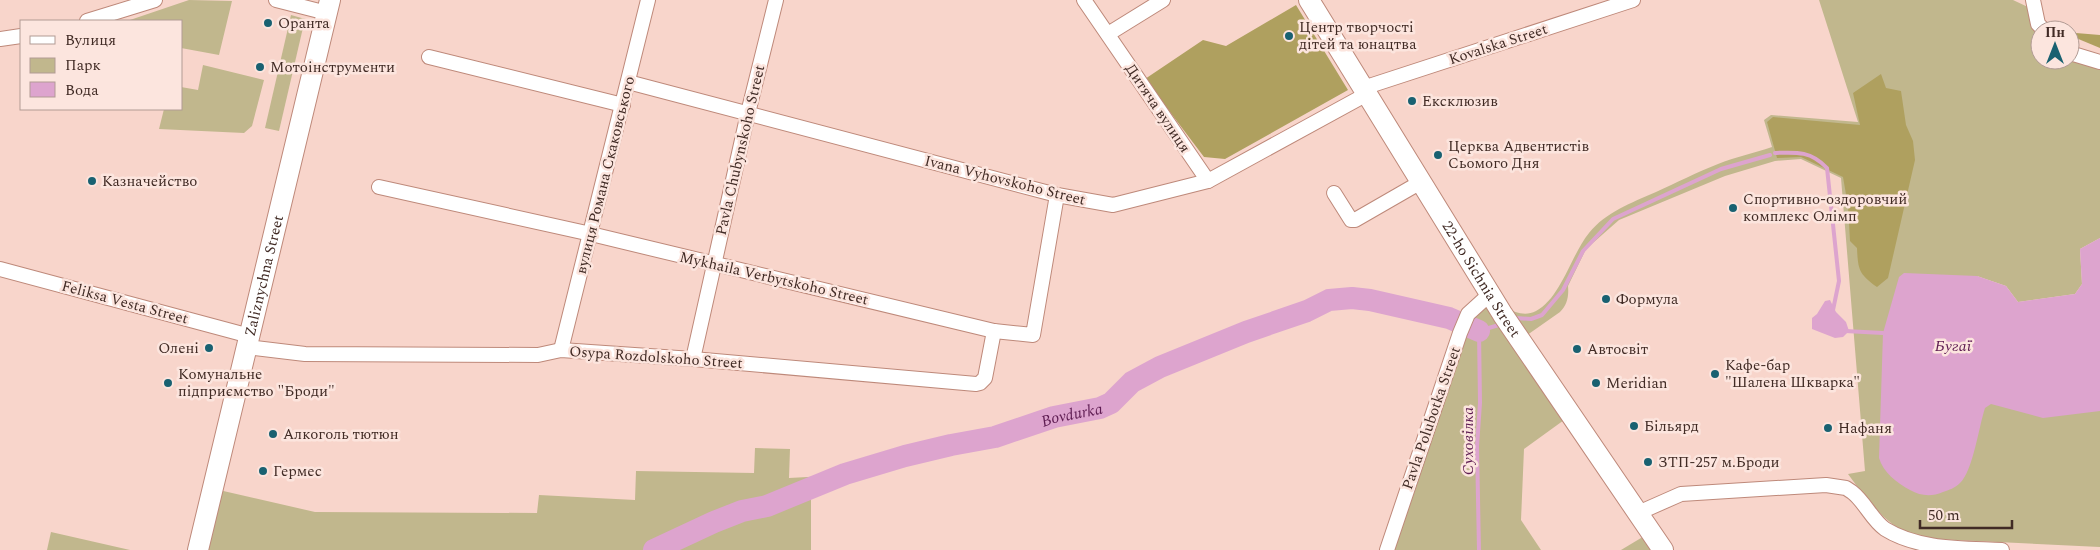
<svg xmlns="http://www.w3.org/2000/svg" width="2100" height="550" font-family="Spectral,serif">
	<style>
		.green { fill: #c1b78d }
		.forest { fill: #afa05f }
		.water { fill: #dda4ce }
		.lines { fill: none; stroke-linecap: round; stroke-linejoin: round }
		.stream { stroke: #dda4ce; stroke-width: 4 }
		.river { stroke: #dda4ce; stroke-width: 22 }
		.street-casing { stroke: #be897a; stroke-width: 16 }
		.secondary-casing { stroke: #be897a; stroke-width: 22 }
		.street { stroke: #fff; stroke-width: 14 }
		.secondary { stroke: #fff; stroke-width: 20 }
		.poi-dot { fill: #196171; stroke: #fce5de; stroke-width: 2 }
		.labels { text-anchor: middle; stroke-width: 5; stroke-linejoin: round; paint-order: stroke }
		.poi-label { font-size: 15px; fill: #412b25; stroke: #fce5de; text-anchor: start }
		.street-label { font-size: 15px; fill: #412b25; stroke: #fce5de }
		.water-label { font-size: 16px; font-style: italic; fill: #5d1b51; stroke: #fce5de }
	</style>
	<rect width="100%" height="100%" fill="#f8d5cb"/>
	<g class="green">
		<polygon points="189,0 232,1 219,55 181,48 181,21 127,21"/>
		<path d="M 1819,0 L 2013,0 L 2030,8 L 2040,30 L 2040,60 L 2070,60 L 2100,65 L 2100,238 L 2080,249 L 2082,284 L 2075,294 L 2018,302 L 2006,286 L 1977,276 L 2100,370 L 2100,547 L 1935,539 C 1928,538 1919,537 1912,535 C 1885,525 1864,496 1848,474 L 1865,471 L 1841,178 L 1801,159 L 1775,161 L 1725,176 L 1619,220 L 1586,249 L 1568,286 C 1569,297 1567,305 1560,312 L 1520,340 L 1571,415 L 1524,449 L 1521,520 L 1541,550 L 1387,550 L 1460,333 L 1490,294 C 1502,305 1519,320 1536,311 C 1561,298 1571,255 1589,233 C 1606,212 1631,203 1656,192 C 1676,183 1697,172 1718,164 C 1735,157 1754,153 1772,147 L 1764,120 L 1771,115 L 1858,122 Z"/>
		<polygon points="291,15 305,19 279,131 265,128"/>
		<polygon points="203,65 264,80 252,126 244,133 159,129 164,109 181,109 181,87 198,90"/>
		<polygon points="1338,294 1352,294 1373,297 1463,318 1460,325 1370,304 1352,302 1330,303 1296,319 1194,356 1161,370 1135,384 1113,406 1101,411 1041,425 996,441 907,460 769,510 733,520 672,550 204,550 219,490 315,512 537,513 539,495 635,500 636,471 754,473 755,448 790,449 789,478 826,476 904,449 993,433 1051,413 1098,404 1107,400 1129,378 1170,358 1296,312 1326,296"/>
		<polygon points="811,496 811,550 676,550 733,522 770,511"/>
		<polygon points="51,532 130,550 47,550"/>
		<polygon points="1651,532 1663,550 1621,550"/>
	</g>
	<g class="forest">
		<polygon points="1296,5 1348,90 1225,159 1204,157 1145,79 1203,40 1226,46"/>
		<polygon points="2076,33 2100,35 2100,48 2076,38"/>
		<path d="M 1881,74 L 1886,88 L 1901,91 L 1906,125 L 1913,141 L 1915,160 L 1888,278 L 1877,287 C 1859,274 1858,270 1857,248 L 1850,241 L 1848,206 L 1843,177 L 1801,157 L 1777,158 L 1767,122 L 1773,117 L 1860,125 L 1853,93 Z"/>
	</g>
	<g class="water">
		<path d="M 2100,238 L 2100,411 L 2043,418 L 1991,404 L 1985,408 C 1979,426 1973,471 1960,483 C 1955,488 1949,490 1943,492 C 1931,497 1921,496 1910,490 C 1897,483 1883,472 1879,458 L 1883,333 L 1899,277 L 1904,273 L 1977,276 L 2006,286 L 2018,302 L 2075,294 L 2082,284 L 2080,249 Z"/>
		<polygon points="1830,300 1836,312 1846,322 1849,331 1843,337 1835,338 1812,329 1812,318 1817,314 1825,301"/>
	</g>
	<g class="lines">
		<g class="stream">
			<path d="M 1775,153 C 1797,152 1811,151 1827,168 L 1839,281 L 1833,310"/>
			<polyline points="1513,320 1516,318 1531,319 1542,315 1563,290 1583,251 1613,219 1721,169 1770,155"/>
			<polyline points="1845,331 1883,333"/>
			<polyline points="1479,550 1477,446 1480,403 1479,331 1502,324"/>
		</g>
		<path class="river" id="s1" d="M 654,550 L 714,522 L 742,511 L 767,506 L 845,474 L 905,456 L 951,445 L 995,437 L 1054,417 L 1100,408 L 1111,403 L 1132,382 L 1160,367 L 1246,332 L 1307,311 L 1329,300 L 1352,298 L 1370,300 L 1449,318 L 1479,331"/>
		<defs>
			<g id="street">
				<polyline points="276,0 327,13"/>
				<polyline points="1084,0 1208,181"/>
				<polyline points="2033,0 2038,24 2044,30"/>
				<polyline points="87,21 155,0"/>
				<polyline points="1108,34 1163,0"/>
				<polyline points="0,39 21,36"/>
				<polyline points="2070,53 2100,62"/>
				<polyline points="429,57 623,105"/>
				<polyline points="628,82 1057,195 1113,205 1208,181 1367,94"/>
				<polyline points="1363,88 1633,0"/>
				<polyline points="379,187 591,234 994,331 1033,335 1057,195"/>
				<polyline points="1334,193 1351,220 1355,220 1421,182"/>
				<polyline points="0,269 250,336"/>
				<polyline points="247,347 305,354 538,355 561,350 693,359 976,384 980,383 985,378 994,331"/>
				<polyline points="561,350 648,0"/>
				<polyline points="693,359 748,113 776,0"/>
				<path d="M 1638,513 L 1681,494 L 1826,485 L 1846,488 L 1852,492 C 1865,502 1872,520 1885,529 C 1919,550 1963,548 2002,550"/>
				<polyline points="1387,550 1460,333 1468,314 1490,294"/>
			</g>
			<g id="secondary">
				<path id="s2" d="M 1309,0 L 1503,315 L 1663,550"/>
				<path id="s3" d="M 198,550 L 330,0"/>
			</g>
		</defs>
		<use href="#street" class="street-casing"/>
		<use href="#secondary" class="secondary-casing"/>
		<use href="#street" class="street"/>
		<use href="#secondary" class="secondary"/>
	</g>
	<g class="poi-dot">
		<circle cx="268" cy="23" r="5"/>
		<circle cx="1289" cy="36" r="5"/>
		<circle cx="260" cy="67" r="5"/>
		<circle cx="1412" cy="101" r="5"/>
		<circle cx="1438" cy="155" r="5"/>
		<circle cx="92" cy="181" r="5"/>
		<circle cx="1733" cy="208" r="5"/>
		<circle cx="1606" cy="299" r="5"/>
		<circle cx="209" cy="348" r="5"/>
		<circle cx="1577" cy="349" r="5"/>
		<circle cx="1715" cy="374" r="5"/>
		<circle cx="168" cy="383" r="5"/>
		<circle cx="1596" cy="383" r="5"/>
		<circle cx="1634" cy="426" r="5"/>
		<circle cx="1828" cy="428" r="5"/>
		<circle cx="273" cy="434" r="5"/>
		<circle cx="1648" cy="462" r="5"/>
		<circle cx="263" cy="471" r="5"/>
	</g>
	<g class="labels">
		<g class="poi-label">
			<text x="278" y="28">Оранта</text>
			<text x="1299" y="32">Центр творчості<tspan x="1299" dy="17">дітей та юнацтва</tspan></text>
			<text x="270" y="72">Мотоінструменти</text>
			<text x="1422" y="106">Ексклюзив</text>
			<text x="1448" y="151">Церква Адвентистів<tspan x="1448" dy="17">Сьомого Дня</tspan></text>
			<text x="102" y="186">Казначейство</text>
			<text x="1743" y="204">Спортивно-оздоровчий<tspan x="1743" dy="17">комплекс Олімп</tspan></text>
			<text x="1616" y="304">Формула</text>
			<text x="199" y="353" text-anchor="end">Олені</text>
			<text x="1587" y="354">Автосвіт</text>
			<text x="1725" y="370">Кафе-бар<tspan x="1725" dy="17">"Шалена Шкварка"</tspan></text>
			<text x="178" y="379">Комунальне<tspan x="178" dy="17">підприємство "Броди"</tspan></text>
			<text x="1606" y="388">Meridian</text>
			<text x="1644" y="431">Більярд</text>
			<text x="1838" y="433">Нафаня</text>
			<text x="283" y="439">Алкоголь тютюн</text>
			<text x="1658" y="467">ЗТП-257 м.Броди</text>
			<text x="273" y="476">Гермес</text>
		</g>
		<g class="street-label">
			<text transform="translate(1498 44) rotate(-18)" y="5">Kovalska Street</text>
			<text transform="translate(1158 108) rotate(56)" y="5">Дитяча вулиця</text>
			<text transform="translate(740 150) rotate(-77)" y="5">Pavla Chubynskoho Street</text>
			<text transform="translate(605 175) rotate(-76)" y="5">вулиця Романа Скаковського</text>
			<text transform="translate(1005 180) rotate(14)" y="5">Ivana Vyhovskoho Street</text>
			<text dy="5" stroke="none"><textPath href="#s3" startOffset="282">Zaliznychna Street</textPath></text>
			<text transform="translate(774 278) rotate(13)" y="5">Mykhaila Verbytskoho Street</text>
			<text dy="5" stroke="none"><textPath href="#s2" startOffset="328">22-ho Sichnia Street</textPath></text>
			<text transform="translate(125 302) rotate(15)" y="5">Feliksa Vesta Street</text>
			<text transform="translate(656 357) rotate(4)" y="5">Osypa Rozdolskoho Street</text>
			<text transform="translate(1431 418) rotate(-71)" y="5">Pavla Polubotka Street</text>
		</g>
		<g class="water-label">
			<text x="1953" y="351">Бугаї</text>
			<text dy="6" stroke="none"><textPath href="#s1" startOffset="441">Bovdurka</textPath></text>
			<text transform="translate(1467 441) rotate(-90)" y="6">Суховілка</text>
		</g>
	</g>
	<rect x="20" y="20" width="162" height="90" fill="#fce5de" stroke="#b19b94"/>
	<rect x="30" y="36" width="25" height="8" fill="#ffffff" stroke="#b19b94"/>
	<text x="65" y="45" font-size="15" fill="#412b25">Вулиця</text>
	<rect x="30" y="58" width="25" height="15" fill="#c1b78d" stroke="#b19b94"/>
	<text x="65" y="70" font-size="15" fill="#412b25">Парк</text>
	<rect x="30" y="82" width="25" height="15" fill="#dda4ce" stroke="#b19b94"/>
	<text x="65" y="95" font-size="15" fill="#412b25">Вода</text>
	<g transform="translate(2055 45)"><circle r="24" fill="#fce5de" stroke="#b19b94"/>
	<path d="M0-4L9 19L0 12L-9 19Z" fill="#196171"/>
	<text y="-8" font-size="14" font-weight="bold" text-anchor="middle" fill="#412b25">Пн</text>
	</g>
	<path d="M1920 520v8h92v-8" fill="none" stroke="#412b25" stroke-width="2.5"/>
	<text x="1928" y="520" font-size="15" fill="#412b25" stroke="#fce5de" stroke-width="4" paint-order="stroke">50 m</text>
</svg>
